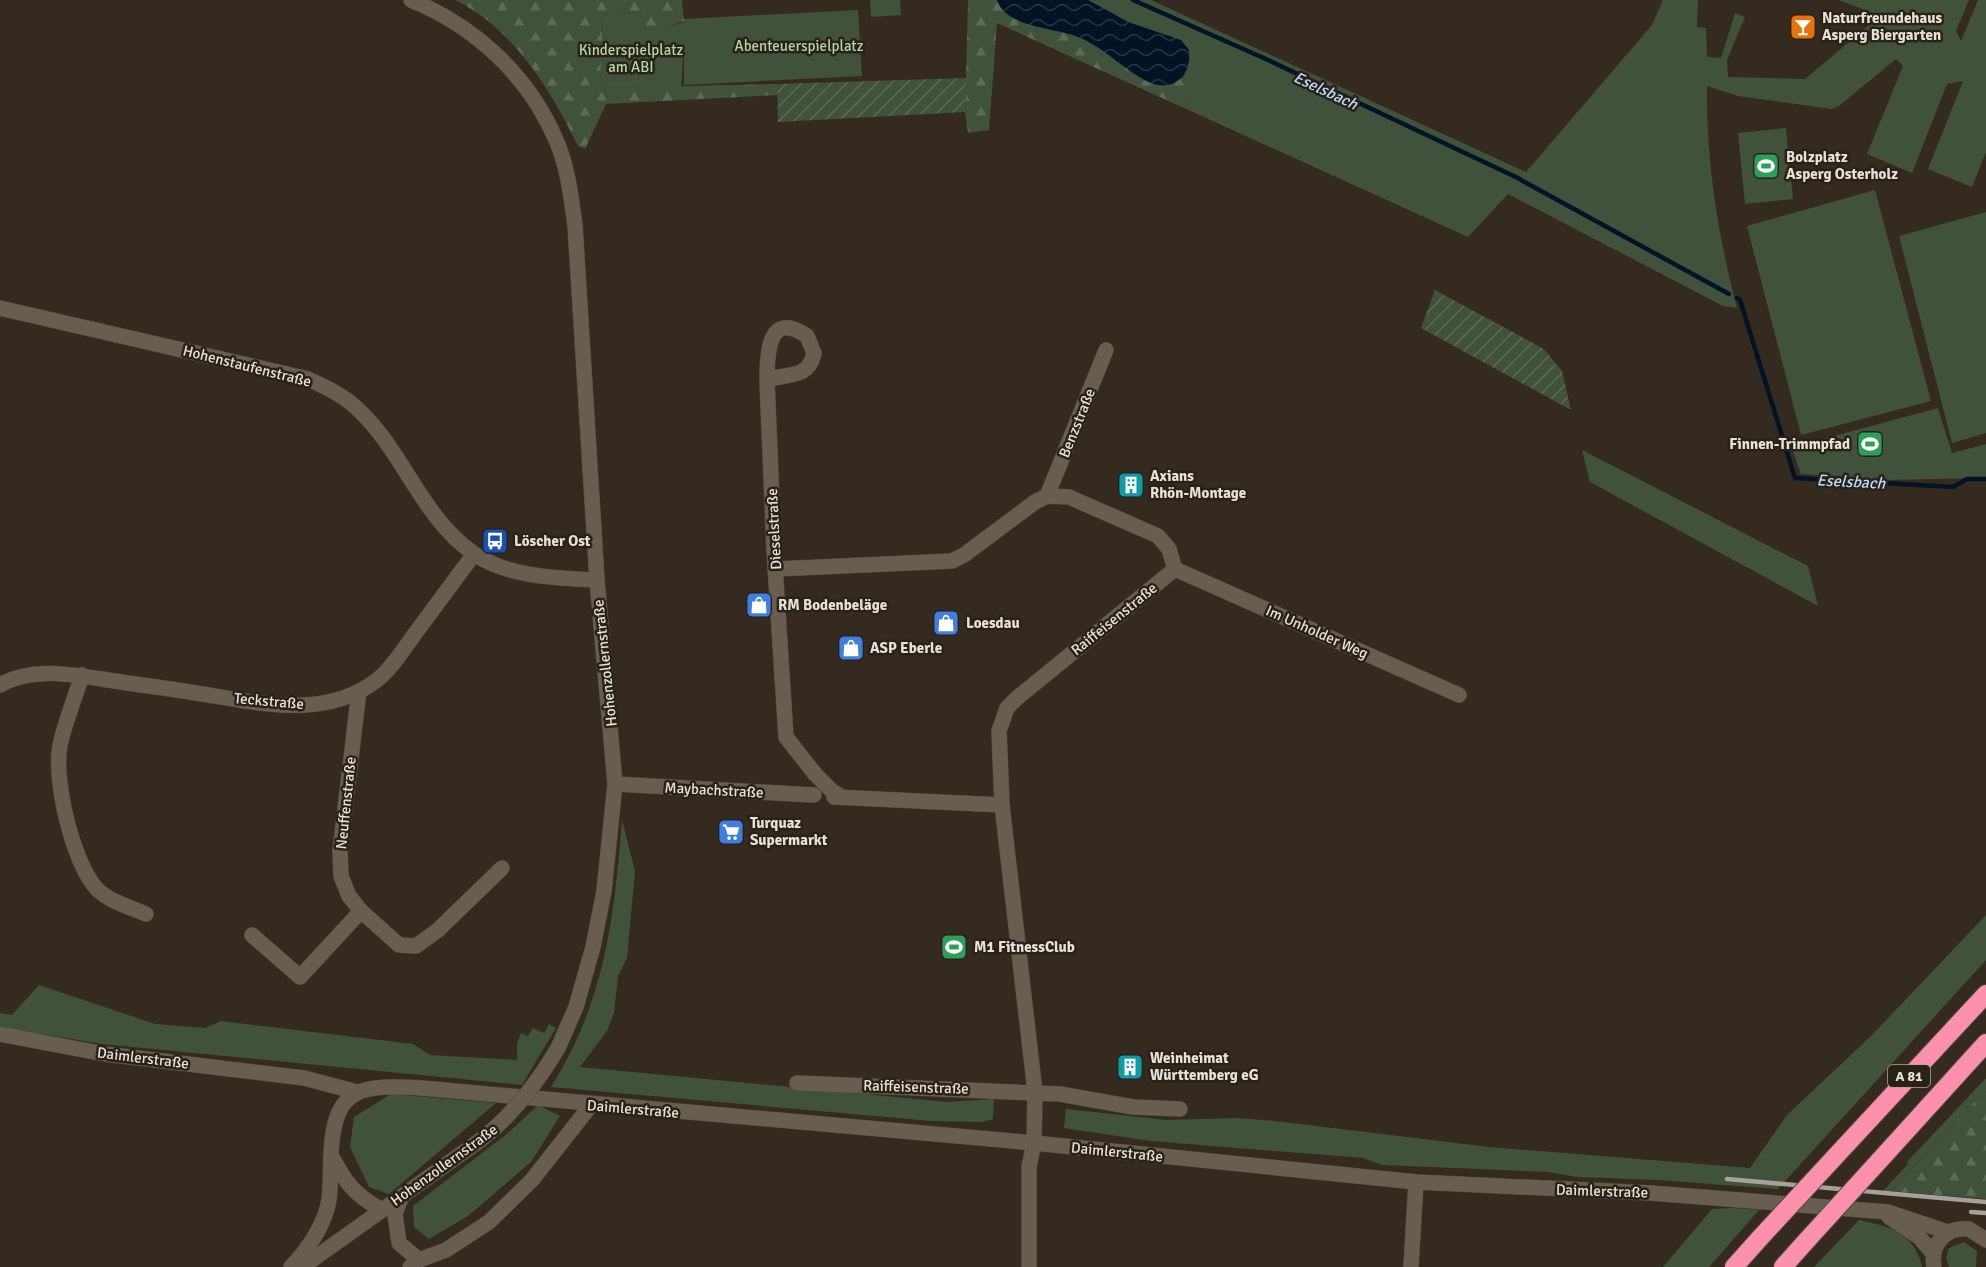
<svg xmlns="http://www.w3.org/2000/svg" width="1986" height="1267" font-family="Signika,sans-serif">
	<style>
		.green { fill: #41523c }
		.forest { fill: url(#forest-firs) }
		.garden { fill: url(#garden-furrows) }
		.water { fill: url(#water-waves) }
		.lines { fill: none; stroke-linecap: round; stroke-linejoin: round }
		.stream { stroke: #001426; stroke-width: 4.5 }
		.minor-casing { stroke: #50493f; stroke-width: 16 }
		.highway-casing { stroke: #50493f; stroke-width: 20 }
		.minor { stroke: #675d51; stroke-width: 15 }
		.highway { stroke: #fd90ad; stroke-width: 18 }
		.rail { stroke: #a7a098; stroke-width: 4.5 }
		.minor-bridge-casing { stroke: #50493f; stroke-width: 16; stroke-linecap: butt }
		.highway-bridge-casing { stroke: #50493f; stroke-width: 20; stroke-linecap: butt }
		.minor-bridge { stroke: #675d51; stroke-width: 15 }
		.highway-bridge { stroke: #fd90ad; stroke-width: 18 }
		.labels { text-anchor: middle; stroke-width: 5; stroke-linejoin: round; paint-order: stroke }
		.shield { fill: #2a2117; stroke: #aea7a0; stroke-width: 1.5 }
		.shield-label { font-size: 14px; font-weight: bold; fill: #e7e1da }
		.poi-label { font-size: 15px; font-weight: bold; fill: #e7e1da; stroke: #2a2117; text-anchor: start }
		.park-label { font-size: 15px; fill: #b2d7a7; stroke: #2a2117 }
		.street-label { font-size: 15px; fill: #e7e1da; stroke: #2a2117 }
		.water-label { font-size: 16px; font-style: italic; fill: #b6dcfe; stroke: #2a2117 }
	</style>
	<defs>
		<pattern id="forest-firs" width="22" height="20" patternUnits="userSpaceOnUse" patternTransform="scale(1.5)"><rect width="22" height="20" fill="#41523c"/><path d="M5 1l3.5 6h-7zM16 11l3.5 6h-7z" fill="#5c6b58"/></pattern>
		<pattern id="garden-furrows" width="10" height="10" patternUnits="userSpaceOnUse" patternTransform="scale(1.5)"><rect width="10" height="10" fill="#41523c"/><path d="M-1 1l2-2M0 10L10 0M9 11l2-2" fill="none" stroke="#5c6b58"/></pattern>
		<pattern id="water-waves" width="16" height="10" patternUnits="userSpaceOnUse" patternTransform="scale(1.5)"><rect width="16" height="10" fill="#001426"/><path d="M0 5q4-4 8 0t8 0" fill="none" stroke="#253645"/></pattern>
	</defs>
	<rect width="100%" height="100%" fill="#342a20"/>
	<g class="green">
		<polygon points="870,0 900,0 901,15 871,17"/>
		<path d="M 1088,0 L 1151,0 L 1526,172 L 1652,25 L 1663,0 L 1698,0 L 1697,27 L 1706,28 L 1707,57 L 1721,58 L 1735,13 L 1745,17 L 1727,60 L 1728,77 L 1805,79 L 1880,16 L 1839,0 L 1969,0 L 1956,31 L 1961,41 L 1978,0 L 1986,0 L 1986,152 L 1972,187 L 1928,169 L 1963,81 L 1947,84 L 1912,173 L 1867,154 L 1903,66 L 1896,59 L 1839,106 L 1831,109 L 1738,96 L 1707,86 C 1706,161 1718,236 1737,308 L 1723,306 L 1508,194 L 1468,237 L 1184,108 L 1196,80 L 1187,69 L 1190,59 L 1181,41 L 1128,22 Z"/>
		<polygon points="858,10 862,76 684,85 684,42 681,87 600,88 603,15 640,12 647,33 684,22 684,19"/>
		<polygon points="1786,128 1793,199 1745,204 1738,133"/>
		<polygon points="1875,190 1931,401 1801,435 1747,226"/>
		<polygon points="1986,212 1986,433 1952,443 1899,236"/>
		<polygon points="1938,408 1952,453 1986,444 1986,478 1886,480 1801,474 1789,440 1796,438 1808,443"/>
		<polygon points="1582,450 1808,566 1818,606 1590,482"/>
		<path d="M 622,820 L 635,871 L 627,958 L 618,976 L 614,1013 L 607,1031 L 580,1067 L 947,1102 L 994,1099 L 993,1119 L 983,1122 L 931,1121 L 551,1087 C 605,1001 614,919 622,820 Z"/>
		<polygon points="1986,915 1986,960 1778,1189 1658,1180 1577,1177 1547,1172 1382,1165 1363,1158 1150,1141 1064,1128 1066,1109 1167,1120 1237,1118 1275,1121 1489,1147 1750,1168 1787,1115 1871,1036"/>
		<polygon points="39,985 155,1024 205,1028 221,1021 413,1044 430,1055 517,1060 517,1043 521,1033 528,1036 533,1028 544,1033 549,1024 556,1028 522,1085 102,1044 0,1027 0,1013 12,1015"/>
		<polygon points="1986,1078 1986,1089 1890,1192 1883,1191 1909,1163 1906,1163"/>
		<polygon points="391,1094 496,1103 389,1194 369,1187 350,1147 354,1117"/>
		<polygon points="538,1105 560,1116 531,1162 468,1216 429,1239 414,1227 413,1206 508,1133"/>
		<polygon points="1734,1208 1759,1210 1709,1267 1663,1267 1712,1209"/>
		<path d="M 1859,1220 C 1890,1226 1915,1234 1922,1267 L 1814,1267 Z"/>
		<polygon points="1964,1242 1977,1251 1976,1267 1949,1267 1946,1258 1949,1248"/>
	</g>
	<g class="forest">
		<path d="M 455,0 L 682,0 L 684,21 L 647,34 L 640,12 L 603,15 L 600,88 L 777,84 L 778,95 L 606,104 L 585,149 L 578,146 C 550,89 514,29 455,0 Z"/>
		<path d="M 968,0 L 997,0 C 1007,27 1042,23 1065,32 C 1096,42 1123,63 1149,82 L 1183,78 L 1187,69 L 1196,80 L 1184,108 L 997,23 L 989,130 L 968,133 L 965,112 Z"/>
		<polygon points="1986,1089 1986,1199 1891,1191"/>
	</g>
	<g class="garden">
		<polygon points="966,78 965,112 778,122 777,84"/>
		<polygon points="1435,290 1544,349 1562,371 1571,410 1421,328"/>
	</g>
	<path class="water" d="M 997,0 L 1088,0 L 1128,22 L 1181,40 L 1189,50 C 1191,74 1176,92 1151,83 C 1127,73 1106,49 1081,38 C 1056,27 1007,29 997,0 Z"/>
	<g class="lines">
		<g class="stream">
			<polyline points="1133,0 1268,60 1520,179"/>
			<polyline points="1521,180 1729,294"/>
			<polyline points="1737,298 1740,300 1795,478 1953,487 1967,479 1986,479"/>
		</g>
		<defs>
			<g id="minor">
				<path d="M 411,0 C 475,26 529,76 556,140 C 568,167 571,197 575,225 L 597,580 L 615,784 L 604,891 L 593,947 L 576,1007 L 558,1048"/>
				<path d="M 0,308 L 308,379 C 324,386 339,393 352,404 C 402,446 419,515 473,553 C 506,577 558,578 597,580"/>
				<path d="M 767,380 C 788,373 809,379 814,353 L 807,336 C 768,309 767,354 767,380 L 774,550 L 786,737 L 815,774 L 832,791 L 842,797"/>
				<polyline points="1047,496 1106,350"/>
				<polyline points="776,569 952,561 964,555 1035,502 1047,496 1069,497 1158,536 1169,549 1175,569 1017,698 1007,708 999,731 1002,805 1035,1092 1034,1143 1029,1167 1029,1267"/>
				<polyline points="1175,569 1459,695"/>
				<path d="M 82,675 C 75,698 65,722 60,745 C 53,779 73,864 97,889 C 110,902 130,907 146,914"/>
				<path d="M 0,685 C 31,667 68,674 102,679 C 133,684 165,688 196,693 C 256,702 324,721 377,680 C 392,668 403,650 414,635 C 434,608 454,581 474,554"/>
				<polyline points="359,691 340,851 341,876 349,896 361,911 399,945 416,946 438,930 502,868"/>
				<polyline points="615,784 814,795"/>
				<polyline points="834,797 1002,805"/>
				<polyline points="252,935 300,977 361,911"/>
				<polyline points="0,1034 105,1054 304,1078 357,1092"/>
				<polyline points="797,1083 1060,1094 1133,1107 1180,1109"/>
				<path d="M 331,1155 C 346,1183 353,1194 382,1210"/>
				<polyline points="401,1198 395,1214 399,1243 419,1260"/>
				<polyline points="1889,1217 1919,1237 1933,1253"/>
				<path d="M 291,1267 C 309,1248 324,1227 329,1200 C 331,1186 330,1169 331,1154 C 334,1085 362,1085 422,1088 L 1034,1143 L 1416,1182 L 1651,1193 L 1888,1212 L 1948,1232"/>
				<polyline points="302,1267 475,1144"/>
				<polyline points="410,1267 419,1260 446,1250 489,1222 532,1180 591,1105"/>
				<polyline points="1411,1267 1416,1182"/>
				<path d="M 1934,1267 C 1930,1244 1945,1227 1969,1229 L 1986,1240"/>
			</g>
			<g id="highway">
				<polyline points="1833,1159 1986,994"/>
				<polyline points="1879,1161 1986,1043"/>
				<polyline points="1734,1267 1760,1238"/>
				<polyline points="1783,1267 1808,1239"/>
			</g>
		</defs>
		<use href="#minor" class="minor-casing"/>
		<use href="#highway" class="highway-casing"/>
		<use href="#minor" class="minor"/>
		<use href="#highway" class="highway"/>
		<g class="rail">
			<polyline points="1727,1179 1986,1202"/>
			<polyline points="1971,1212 1986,1213"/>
		</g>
		<defs>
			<path id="minor-bridge" d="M 475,1144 C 510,1119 536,1085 558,1048"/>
			<g id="highway-bridge">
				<polyline points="1760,1238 1833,1159"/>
				<polyline points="1808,1239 1879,1161"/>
			</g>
		</defs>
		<use href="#minor-bridge" class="minor-bridge-casing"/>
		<use href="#highway-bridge" class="highway-bridge-casing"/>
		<use href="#minor-bridge" class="minor-bridge"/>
		<use href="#highway-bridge" class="highway-bridge"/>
	</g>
	<defs>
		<symbol id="bar-square" viewBox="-11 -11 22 22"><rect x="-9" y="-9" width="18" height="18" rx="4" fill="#e8710a" stroke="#2a2117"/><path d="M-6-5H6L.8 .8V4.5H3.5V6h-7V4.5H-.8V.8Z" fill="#fff"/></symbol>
		<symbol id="stadium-square" viewBox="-11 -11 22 22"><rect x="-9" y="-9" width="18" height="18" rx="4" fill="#2e9e5b" stroke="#2a2117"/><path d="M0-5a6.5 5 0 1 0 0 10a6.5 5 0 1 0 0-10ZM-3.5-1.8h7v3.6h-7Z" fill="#fff"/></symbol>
		<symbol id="building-square" viewBox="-11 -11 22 22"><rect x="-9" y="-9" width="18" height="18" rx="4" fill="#0f9aa8" stroke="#2a2117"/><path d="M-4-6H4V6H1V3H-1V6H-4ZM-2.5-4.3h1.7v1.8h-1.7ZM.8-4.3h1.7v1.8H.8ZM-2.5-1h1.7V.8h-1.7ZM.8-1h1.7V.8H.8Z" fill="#fff"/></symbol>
		<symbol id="bus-square" viewBox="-11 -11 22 22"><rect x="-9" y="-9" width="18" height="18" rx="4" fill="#1a4fb4" stroke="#2a2117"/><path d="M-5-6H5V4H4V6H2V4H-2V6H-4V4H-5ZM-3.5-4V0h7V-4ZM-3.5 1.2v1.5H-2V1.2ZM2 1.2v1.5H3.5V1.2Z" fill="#fff"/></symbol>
		<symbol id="shop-square" viewBox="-11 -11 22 22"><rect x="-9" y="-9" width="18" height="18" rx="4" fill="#3f7fe0" stroke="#2a2117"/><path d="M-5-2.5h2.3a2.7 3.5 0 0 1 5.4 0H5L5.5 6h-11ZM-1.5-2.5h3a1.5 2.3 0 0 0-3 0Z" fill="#fff"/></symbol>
		<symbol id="supermarket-square" viewBox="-11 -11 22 22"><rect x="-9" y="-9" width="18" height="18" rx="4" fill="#3f7fe0" stroke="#2a2117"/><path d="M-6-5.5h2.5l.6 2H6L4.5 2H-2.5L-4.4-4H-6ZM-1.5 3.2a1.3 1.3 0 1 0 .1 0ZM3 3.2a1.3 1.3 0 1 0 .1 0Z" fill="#fff"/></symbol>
	</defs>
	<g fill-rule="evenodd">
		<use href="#bar-square" x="1788" y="12" width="30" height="30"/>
		<use href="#stadium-square" x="1751" y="151" width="30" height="30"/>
		<use href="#stadium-square" x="1855" y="429" width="30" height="30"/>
		<use href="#building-square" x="1116" y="470" width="30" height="30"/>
		<use href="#bus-square" x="480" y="526" width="30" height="30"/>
		<use href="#shop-square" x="744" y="590" width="30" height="30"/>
		<use href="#shop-square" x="931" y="608" width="30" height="30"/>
		<use href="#shop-square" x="836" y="633" width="30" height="30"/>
		<use href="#supermarket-square" x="716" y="817" width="30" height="30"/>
		<use href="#stadium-square" x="939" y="932" width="30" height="30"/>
		<use href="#building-square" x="1115" y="1052" width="30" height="30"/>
	</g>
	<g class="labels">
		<rect class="shield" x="1888" y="1065" width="42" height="22" rx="4.5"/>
		<g class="shield-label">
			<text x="1909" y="1081">A 81</text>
		</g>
		<g class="poi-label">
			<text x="1822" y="23">Naturfreundehaus<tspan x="1822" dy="17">Asperg Biergarten</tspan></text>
			<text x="1786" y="162">Bolzplatz<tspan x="1786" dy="17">Asperg Osterholz</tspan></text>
			<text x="1850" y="449" text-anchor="end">Finnen-Trimmpfad</text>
			<text x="1150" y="481">Axians<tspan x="1150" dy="17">Rhön-Montage</tspan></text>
			<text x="514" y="546">Löscher Ost</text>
			<text x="778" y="610">RM Bodenbeläge</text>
			<text x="966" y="628">Loesdau</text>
			<text x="870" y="653">ASP Eberle</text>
			<text x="750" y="828">Turquaz<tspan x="750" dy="17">Supermarkt</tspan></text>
			<text x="974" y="952">M1 FitnessClub</text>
			<text x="1150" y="1063">Weinheimat<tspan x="1150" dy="17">Württemberg eG</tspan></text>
		</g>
		<g class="park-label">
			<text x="799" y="51">Abenteuerspielplatz</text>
			<text x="631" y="55">Kinderspielplatz<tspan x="631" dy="17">am ABI</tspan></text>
		</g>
		<g class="street-label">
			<text transform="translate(247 366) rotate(14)" y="5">Hohenstaufenstraße</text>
			<text transform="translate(1077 423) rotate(-68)" y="5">Benzstraße</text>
			<text transform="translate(774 529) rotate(-93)" y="5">Dieselstraße</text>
			<text transform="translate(1114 619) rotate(-39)" y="5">Raiffeisenstraße</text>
			<text transform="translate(1317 632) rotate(24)" y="5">Im Unholder Weg</text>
			<text transform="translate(605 663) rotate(-96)" y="5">Hohenzollernstraße</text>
			<text transform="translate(269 701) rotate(5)" y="5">Teckstraße</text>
			<text transform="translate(714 790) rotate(3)" y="5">Maybachstraße</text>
			<text transform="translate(346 803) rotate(-84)" y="5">Neuffenstraße</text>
			<text transform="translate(143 1058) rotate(7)" y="5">Daimlerstraße</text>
			<text transform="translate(916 1087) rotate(2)" y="5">Raiffeisenstraße</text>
			<text transform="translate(633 1109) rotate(5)" y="5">Daimlerstraße</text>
			<text transform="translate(1117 1152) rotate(6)" y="5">Daimlerstraße</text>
			<text transform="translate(444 1165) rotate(-36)" y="5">Hohenzollernstraße</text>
			<text transform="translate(1602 1191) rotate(2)" y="5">Daimlerstraße</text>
		</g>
		<g class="water-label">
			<text transform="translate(1326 90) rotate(25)" y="6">Eselsbach</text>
			<text transform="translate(1851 481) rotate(3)" y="6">Eselsbach</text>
		</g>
	</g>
</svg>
